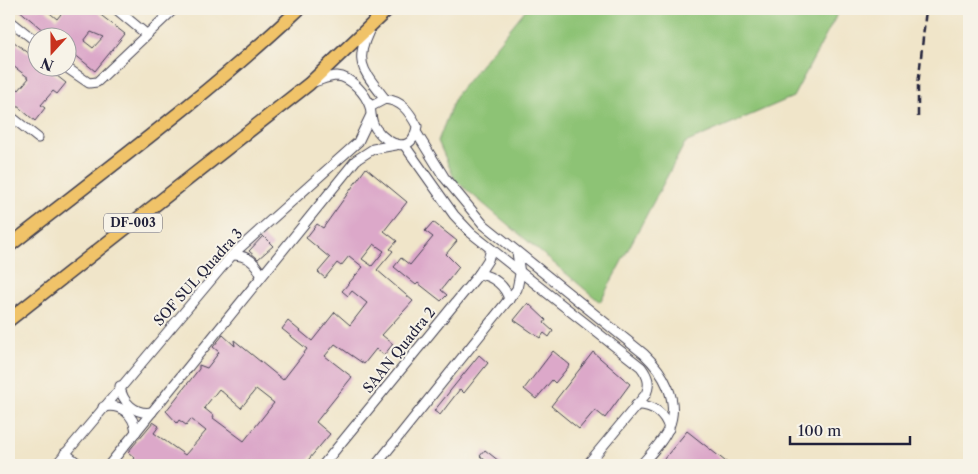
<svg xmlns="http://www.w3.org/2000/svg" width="978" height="474" font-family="'Libre Caslon Text',serif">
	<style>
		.green { fill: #8dc375; stroke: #587258 }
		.building { fill: #dca8c9; fill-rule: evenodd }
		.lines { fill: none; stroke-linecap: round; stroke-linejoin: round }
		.minor-casing { stroke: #413f50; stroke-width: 11 }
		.highway-casing { stroke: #413f50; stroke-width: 15 }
		.minor { stroke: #fff; stroke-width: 9 }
		.highway { stroke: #f0c369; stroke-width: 12 }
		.rail { stroke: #22223b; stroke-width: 2.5; stroke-dasharray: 8 4; stroke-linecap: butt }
		.labels { text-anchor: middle; stroke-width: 4; stroke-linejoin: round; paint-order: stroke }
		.shield { fill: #f7f3e8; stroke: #62616f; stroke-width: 1 }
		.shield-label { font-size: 12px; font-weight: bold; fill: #22223b }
		.street-label { font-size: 14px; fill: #22223b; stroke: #f7f3e8 }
	</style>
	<rect width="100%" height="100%" fill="#f7f3e8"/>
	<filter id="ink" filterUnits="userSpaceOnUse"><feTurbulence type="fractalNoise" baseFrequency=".02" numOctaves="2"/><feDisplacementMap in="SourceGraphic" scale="10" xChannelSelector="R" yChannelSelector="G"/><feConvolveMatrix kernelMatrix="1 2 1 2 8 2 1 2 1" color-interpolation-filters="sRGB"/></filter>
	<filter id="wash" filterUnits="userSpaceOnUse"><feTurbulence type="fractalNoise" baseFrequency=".0096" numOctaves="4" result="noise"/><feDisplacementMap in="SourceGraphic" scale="20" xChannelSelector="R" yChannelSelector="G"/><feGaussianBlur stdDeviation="1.12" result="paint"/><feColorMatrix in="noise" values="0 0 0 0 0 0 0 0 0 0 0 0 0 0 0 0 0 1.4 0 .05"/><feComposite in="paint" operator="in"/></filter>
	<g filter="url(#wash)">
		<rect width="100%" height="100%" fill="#f0e5c9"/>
		<polygon class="green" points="526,9 840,9 793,97 685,143 600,302 455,180 438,141 456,95"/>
		<g id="blocks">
			<g class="building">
				<path d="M 18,9 L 45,9 L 57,19 L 65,9 L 93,9 L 125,34 L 95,71 L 68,49 L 68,38 L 52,38 ZM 91,32 L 103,37 L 93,48 L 84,41 Z"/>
				<polygon points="9,38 35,58 38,68 47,68 66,83 57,94 53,91 41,105 45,108 35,121 9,99 9,81 19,90 29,78 9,63"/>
				<path d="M 366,168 L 407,202 L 384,231 L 397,241 L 390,249 L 393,251 L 377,270 L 413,301 L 382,335 L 393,344 L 384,355 L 376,349 L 364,364 L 335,344 L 325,356 L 352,377 L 316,422 L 330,434 L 304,465 L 135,465 L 131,463 L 135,458 L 128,452 L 153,422 L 159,426 L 154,433 L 185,455 L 206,431 L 191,419 L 186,425 L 179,420 L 177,423 L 166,411 L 199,369 L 199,365 L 207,368 L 214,359 L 219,352 L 213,347 L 223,335 L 235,346 L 234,340 L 283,380 L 307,349 L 282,329 L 288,321 L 312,341 L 335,312 L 350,325 L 367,303 L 352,291 L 348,296 L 342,291 L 363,267 L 349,256 L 341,266 L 337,263 L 325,278 L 318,272 L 330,258 L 306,238 L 317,224 L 323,228 ZM 374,244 L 384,251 L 372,266 L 362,259 ZM 219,389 L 241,408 L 256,389 L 274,403 L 244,441 L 213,418 L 214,416 L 204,408 Z"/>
				<polygon points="433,222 457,241 446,254 459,267 441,290 447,295 441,301 418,283 416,285 394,267 401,258 410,265 433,237 425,231"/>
				<polygon points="263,236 273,246 258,259 249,251"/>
				<polygon points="528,303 546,320 544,323 553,331 549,337 544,333 540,338 514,320"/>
				<polygon points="553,351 570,365 555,383 552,380 536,399 524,389"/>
				<polygon points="593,352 630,384 605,418 595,410 579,429 551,406"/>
				<polygon points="479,355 488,363 464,393 460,389 440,415 434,411"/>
				<polygon points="687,431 730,465 659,465"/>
				<polygon points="485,450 504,465 491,465 480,456"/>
			</g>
		</g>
	</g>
	<g filter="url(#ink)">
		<use href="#blocks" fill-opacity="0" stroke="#413f50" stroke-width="1"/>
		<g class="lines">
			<defs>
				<g id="minor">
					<polyline points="116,9 146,34"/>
					<polyline points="9,20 38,43"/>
					<path d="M 369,31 C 353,64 365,72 385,99"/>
					<polyline points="67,68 89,83 97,82 174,9"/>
					<path d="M 314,82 C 321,80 329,76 337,76 C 351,77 366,94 370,107 C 372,116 370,121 376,129 C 389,146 413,155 417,126 C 409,111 402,101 385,99 L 370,107"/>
					<polyline points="9,115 38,138"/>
					<path d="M 416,132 L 444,177 L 483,224 L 644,354 C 663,372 680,400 669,427 C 664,441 650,454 641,465"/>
					<path d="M 405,146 L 454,215 L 471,233 L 641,367 C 647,375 651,383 646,394 L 587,465"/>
					<path d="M 232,255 C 247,255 256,262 261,275"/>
					<path d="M 479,274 C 493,276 506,286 509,300"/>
					<path d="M 120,386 C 122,402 135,415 152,412"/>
					<path d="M 636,405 C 652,404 665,413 669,429"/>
					<path d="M 103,407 C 120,403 134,414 136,432"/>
					<polyline points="65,453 80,465"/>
					<polyline points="56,465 232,255 358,142 370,117"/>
					<polyline points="109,465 356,160 373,149 396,145"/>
					<polyline points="323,465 479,274 488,260 491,249"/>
					<polyline points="376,465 517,289 520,274 517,252"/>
				</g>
				<g id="highway">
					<path d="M 9,246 C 107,169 208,95 299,9"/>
					<polyline points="9,320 309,84 388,9"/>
				</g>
			</defs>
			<use href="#minor" class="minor-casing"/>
			<use href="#highway" class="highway-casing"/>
			<use href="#minor" class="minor"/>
			<use href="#highway" class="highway"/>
			<polyline class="rail" points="918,117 918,86 926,9"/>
		</g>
	</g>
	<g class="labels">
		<rect class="shield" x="104" y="213.5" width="58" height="19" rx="4"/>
		<g class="shield-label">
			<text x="133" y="227">DF-003</text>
		</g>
		<g class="street-label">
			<text transform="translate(198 277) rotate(-48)" y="5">SOF SUL Quadra 3</text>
			<text transform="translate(399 350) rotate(-51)" y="5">SAAN Quadra 2</text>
		</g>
	</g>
	<rect width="978" height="474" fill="none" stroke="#f7f3e8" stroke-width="30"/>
	<g transform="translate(52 52) rotate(201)"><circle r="24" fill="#f7f3e8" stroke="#a29fa3"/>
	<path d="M0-4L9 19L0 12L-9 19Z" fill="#c8321e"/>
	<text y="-8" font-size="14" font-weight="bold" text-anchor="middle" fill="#22223b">N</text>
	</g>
	<path d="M790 436v8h120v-8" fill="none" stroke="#22223b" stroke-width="2.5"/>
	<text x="798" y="436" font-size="15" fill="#22223b" stroke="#f7f3e8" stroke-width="4" paint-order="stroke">100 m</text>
</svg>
